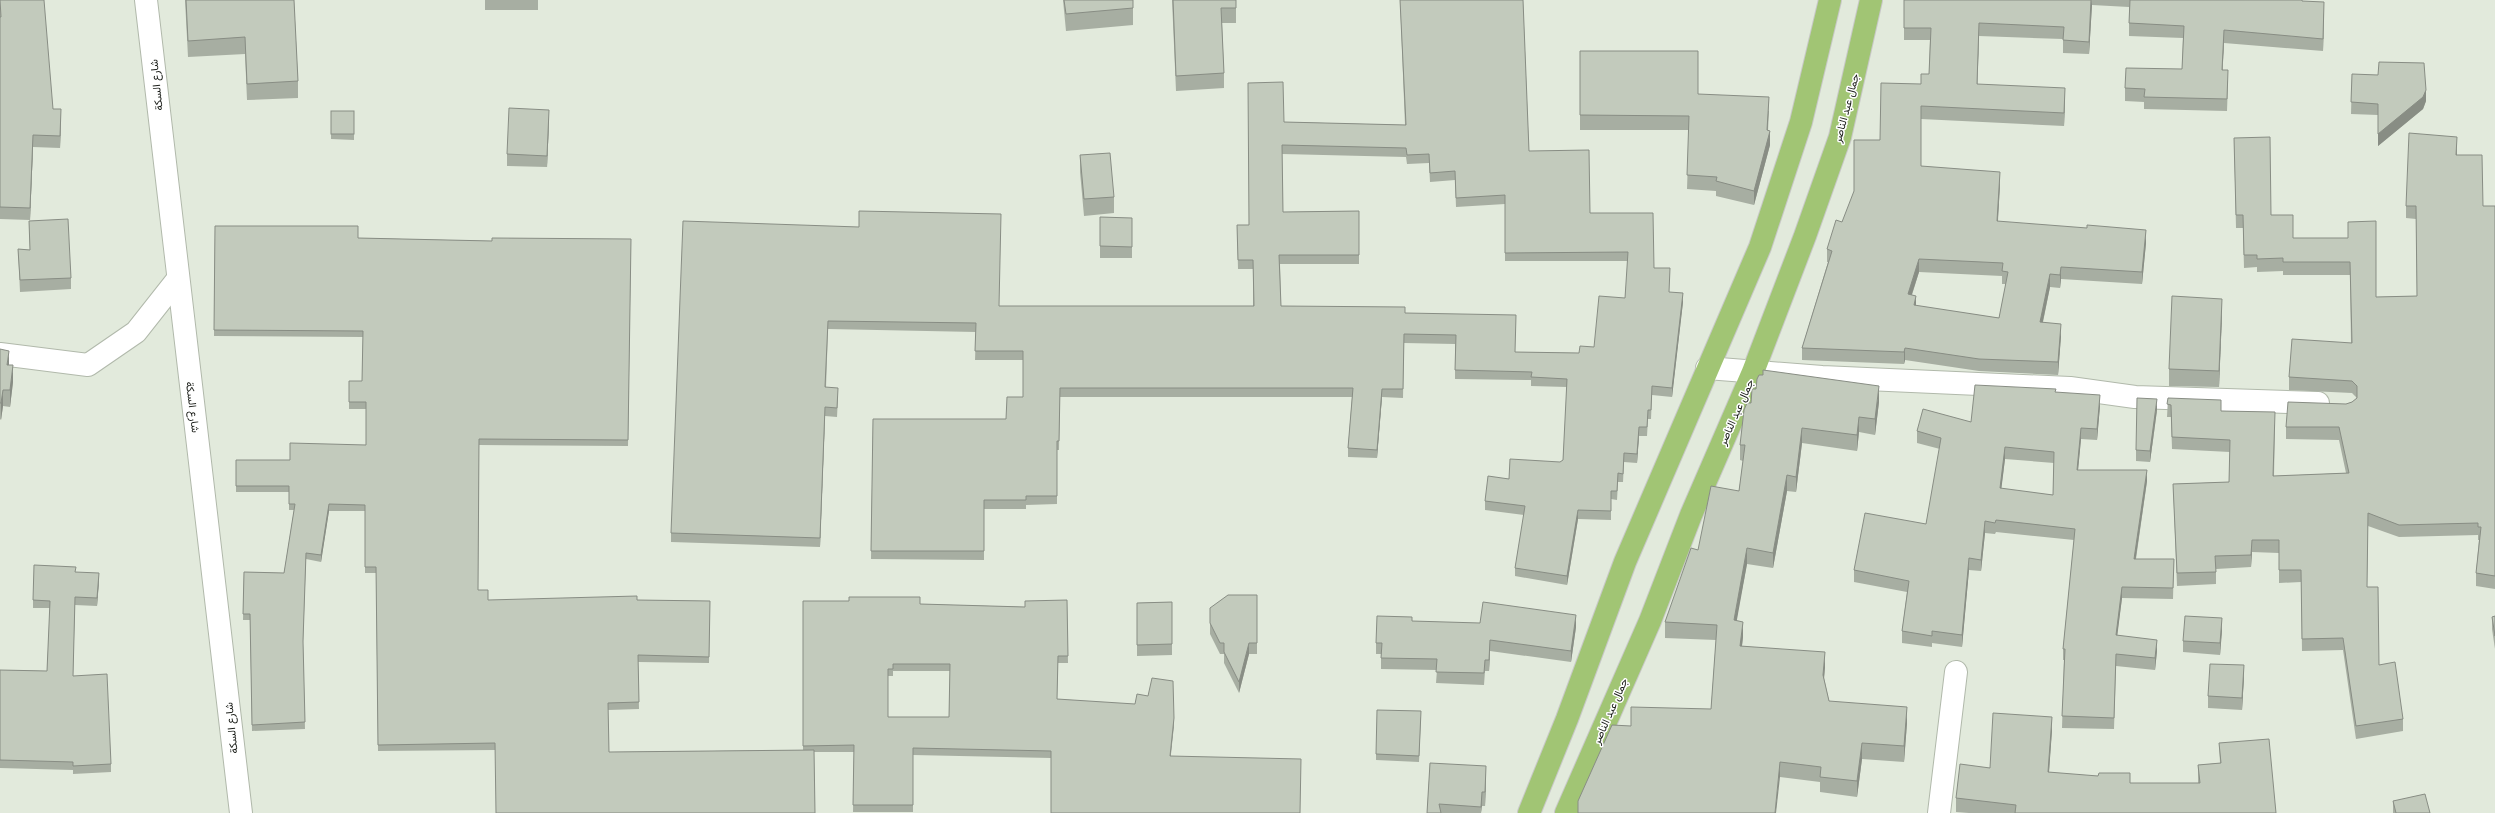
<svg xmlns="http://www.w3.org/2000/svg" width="2495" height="813" font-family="Arial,Vazirmatn,sans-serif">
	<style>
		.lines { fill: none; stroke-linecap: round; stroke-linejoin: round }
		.minor-casing { stroke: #b1b9ab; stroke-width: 24 }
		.major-casing { stroke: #c8c8c7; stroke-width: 24 }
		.minor { stroke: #fff; stroke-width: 22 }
		.major { stroke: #a1c574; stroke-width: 22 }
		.wall { fill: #a7aea2; fill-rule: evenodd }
		.shaded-wall { fill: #888d84 }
		.building { fill: #c2cabc; stroke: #888d84; fill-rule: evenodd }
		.labels { text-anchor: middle; stroke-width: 3; stroke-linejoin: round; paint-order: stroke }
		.street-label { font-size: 11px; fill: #181b16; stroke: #fff }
	</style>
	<rect width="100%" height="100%" fill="#e2eadc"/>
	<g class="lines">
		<defs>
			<g id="minor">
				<polyline points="146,0 241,813"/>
				<polyline points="0,354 88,365 136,332 177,280"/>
				<polyline points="1707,368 1822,377 2070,388 2135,397 2318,403"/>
				<polyline points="1939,813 1956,672"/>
			</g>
			<g id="major">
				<polyline points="1529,813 1567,719 1625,562 1760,247 1801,122 1830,0"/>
				<polyline points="1566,813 1650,621 1691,515 1753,372 1805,236 1840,137 1871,0"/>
			</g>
		</defs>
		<use href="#minor" class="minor-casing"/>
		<use href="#major" class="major-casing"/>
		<use href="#minor" class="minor"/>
		<use href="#major" class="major"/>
	</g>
	<g class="wall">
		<polygon points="0,0 53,109 61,121 60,148 33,147 30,220 0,219"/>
		<polygon points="185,0 294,0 298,81 298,98 247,100 245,54 188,57"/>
		<rect x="485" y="0" width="53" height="10"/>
		<polygon points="1063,0 1133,0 1133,25 1066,31"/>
		<polygon points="1172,0 1236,0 1236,23 1222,23 1224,73 1224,88 1176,91"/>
		<path d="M 1400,0 L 1523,0 L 1529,151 L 1590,213 L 1654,268 L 1669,292 L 1683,302 L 1672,397 L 1652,395 L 1651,419 L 1648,419 L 1647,436 L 1639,436 L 1637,463 L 1624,462 L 1623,482 L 1618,482 L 1617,500 L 1611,499 L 1611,520 L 1578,519 L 1567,585 L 1515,576 L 1515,568 L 1524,515 L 1485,510 L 1485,501 L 1509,479 L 1560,462 L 1563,460 L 1567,387 L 1531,386 L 1531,380 L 1455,379 L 1455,344 L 1404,343 L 1403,398 L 1382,397 L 1377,458 L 1348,457 L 1348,448 L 1352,397 L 1060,397 L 1059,450 L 1057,450 L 1057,504 L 1026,505 L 1026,509 L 984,509 L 984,560 L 871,559 L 873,419 L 1006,419 L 1023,397 L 1023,360 L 975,360 L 976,332 L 828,329 L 826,388 L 838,397 L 837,417 L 825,416 L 820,547 L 671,542 L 671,533 L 859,227 L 999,306 L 1253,306 L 1253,269 L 1238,269 L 1237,225 L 1249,225 L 1284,122 L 1405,125 ZM 1282,154 L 1406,157 L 1407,164 L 1429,163 L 1430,182 L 1455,180 L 1456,207 L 1505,204 L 1505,261 L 1628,261 L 1625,298 L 1594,347 L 1579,353 L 1515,352 L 1405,313 L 1281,306 L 1280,264 L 1359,264 L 1359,211 L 1283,212 Z"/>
		<path d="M 1904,0 L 2302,0 L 2302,1 L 2324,14 L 2323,51 L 2224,43 L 2222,70 L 2228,82 L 2227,111 L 2144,109 L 2144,102 L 2125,101 L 2125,88 L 2182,69 L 2183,38 L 2129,36 L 2129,7 L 2092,5 L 2089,54 L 2063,53 L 2063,39 L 1979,36 L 1977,84 L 2065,101 L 2064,126 L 1921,119 L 1921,166 L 2000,184 L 1998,221 L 2146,243 L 2142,284 L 2061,279 L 2060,288 L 2050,287 L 2043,322 L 2061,336 L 2058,375 L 1979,371 L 1905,360 L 1904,364 L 1802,360 L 1802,348 L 1828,262 L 1827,262 L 1827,249 L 1842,222 L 1880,140 L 1921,84 L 1929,74 L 1930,40 L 1904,40 ZM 1919,272 L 2002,276 L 2002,284 L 2006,284 L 1999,318 L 1916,306 L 1912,295 Z"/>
		<polygon points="1580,51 1698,94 1769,111 1768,131 1770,145 1754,205 1716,196 1716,191 1687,189 1689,130 1580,130"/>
		<polygon points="2352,74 2426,101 2423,109 2378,146 2378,115 2351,114"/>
		<polygon points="331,111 354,111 354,140 331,139"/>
		<polygon points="549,122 547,167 507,166 507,154"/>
		<polygon points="2234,138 2271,215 2293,238 2348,238 2376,297 2417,296 2416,219 2406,218 2406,206 2457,149 2457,155 2483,206 2495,206 2495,589 2476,586 2476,573 2479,540 2478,540 2478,535 2399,537 2368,526 2367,587 2379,665 2403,719 2403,731 2356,739 2343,650 2302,651 2301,582 2279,583 2279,553 2252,552 2251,567 2216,569 2216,584 2177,586 2173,484 2229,482 2230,452 2172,449 2171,417 2167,417 2168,398 2221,411 2275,425 2274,476 2346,473 2339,440 2286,439 2286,427 2346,404 2352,402 2357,398 2352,393 2289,390 2289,377 2351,343 2350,275 2283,275 2283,271 2257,272 2257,267 2244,268 2243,228 2236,228"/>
		<polygon points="1080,155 1114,197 1114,213 1084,216 1080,172"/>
		<polygon points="1100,217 1132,229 1132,258 1100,258"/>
		<polygon points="29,221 71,278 71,289 20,292 18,249 30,250"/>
		<path d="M 215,226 L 358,238 L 492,241 L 631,239 L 628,446 L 479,445 L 478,590 L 488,600 L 637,600 L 710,601 L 709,663 L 638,662 L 639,709 L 608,710 L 609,752 L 803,750 L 803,601 L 1025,607 L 1067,600 L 1068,663 L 1058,663 L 1057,699 L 1174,725 L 1051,758 L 913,755 L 913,812 L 853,812 L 854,752 L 814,752 L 815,813 L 495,750 L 378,751 L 376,573 L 365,573 L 365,511 L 329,511 L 321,562 L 306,559 L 303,644 L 305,729 L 252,731 L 250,620 L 243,620 L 244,572 L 284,573 L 294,510 L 289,510 L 289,492 L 236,492 L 236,460 L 290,460 L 366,445 L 366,409 L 349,409 L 349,381 L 362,381 L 363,337 L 214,336 ZM 893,671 L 950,671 L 949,717 L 888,717 L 888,676 L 893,676 Z"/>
		<polygon points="2222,315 2219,387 2169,386 2169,369"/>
		<polygon points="0,349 9,365 13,382 10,407 3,406 1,420 0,419"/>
		<path d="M 2056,392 L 2100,406 L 2097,440 L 2081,439 L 2078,470 L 2147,481 L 2136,559 L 2174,559 L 2173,599 L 2122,598 L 2117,635 L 2157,651 L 2155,670 L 2116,666 L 2114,729 L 2062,728 L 2064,660 L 2063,660 L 2063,649 L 2074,540 L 1996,532 L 1995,534 L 1985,533 L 1981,571 L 1969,570 L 1962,647 L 1932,643 L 1932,647 L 1902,643 L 1902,631 L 1907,592 L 1854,582 L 1854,570 L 1926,524 L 1940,449 L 1917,443 L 1917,431 L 1971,422 ZM 2005,459 L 2054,463 L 2053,495 L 2001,489 Z"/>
		<polygon points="1879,402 1875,435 1859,432 1857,451 1802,443 1796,492 1787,491 1773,568 1747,564 1736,621 1743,637 1742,646 1825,667 1824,678 1829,701 1907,723 1904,762 1862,759 1857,797 1820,792 1820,782 1780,777 1631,726 1711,709 1716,640 1665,638 1665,622 1698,550 1739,491 1743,461 1740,460 1740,445 1751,403"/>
		<polygon points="2157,410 2150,462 2136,461 2136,450"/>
		<polygon points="76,572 99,581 97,606 75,605 73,676 111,764 111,772 73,774 73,770 0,768 0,670 47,671 50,608 33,608 33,600"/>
		<polygon points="1257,595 1257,654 1249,654 1239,693 1224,663 1224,654 1220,654 1210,634 1210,608"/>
		<polygon points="1172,602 1172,655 1137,656 1137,603"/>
		<polygon points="2495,616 2495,649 2492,629 2492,617"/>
		<polygon points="1412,621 1576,627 1571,662 1490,651 1489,671 1485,671 1484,685 1436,683 1437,670 1381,669 1381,654 1376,654 1376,643"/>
		<polygon points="2222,630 2220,655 2183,652 2183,641"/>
		<polygon points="2244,677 2242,710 2208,708 2208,696"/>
		<polygon points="1421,717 1419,762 1376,760 1376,754"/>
		<polygon points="2052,730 2049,772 2130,783 2198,783 2198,765 2220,763 2219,743 2276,813 1969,813 1956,812 1956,798 1990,768"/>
		<polygon points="1430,763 1486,781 1485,806 1482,806 1481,813 1427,813"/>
		<polygon points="2393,801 2430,813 2393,813"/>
	</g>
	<g class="shaded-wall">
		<polygon points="2091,0 2092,5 2089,54 2089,42"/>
		<polygon points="2324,2 2324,14 2323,51 2323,39"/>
		<polygon points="1979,23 1979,36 1977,97 1977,84"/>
		<polygon points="2224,30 2224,43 2222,82 2222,70"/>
		<polygon points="2065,88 2065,101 2064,126 2064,113"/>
		<polygon points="2426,90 2426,101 2423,109 2378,146 2378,134"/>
		<polygon points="1769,97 1767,139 1770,131 1770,145 1754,205 1754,191"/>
		<polygon points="61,109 61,121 60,148 60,136"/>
		<polygon points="549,110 549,122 547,167 547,156"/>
		<polygon points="33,135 33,147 30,220 30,208"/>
		<polygon points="2457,137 2457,149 2456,167 2456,155"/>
		<polygon points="2000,172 2000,184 1997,234 1997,221"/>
		<polygon points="2146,230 2146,243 2142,284 2142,272"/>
		<polygon points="1919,259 1919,272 1908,306 1908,294"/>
		<polygon points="2061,267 2061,279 2060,288 2060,275"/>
		<polygon points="2050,274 2050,287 2040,335 2040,322"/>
		<polygon points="1683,293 1683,302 1672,397 1672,388"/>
		<polygon points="1916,296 1916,309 1914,305"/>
		<polygon points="2222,299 2222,315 2219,387 2219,371"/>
		<polygon points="2061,324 2061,336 2058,375 2058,362"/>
		<polygon points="1905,348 1905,360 1904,364 1904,352"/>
		<polygon points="9,351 9,368 7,365"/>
		<polygon points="13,365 13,382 10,407 10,390"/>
		<polygon points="1879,386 1879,402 1875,435 1875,419"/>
		<polygon points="1382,389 1382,397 1377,458 1377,450"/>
		<polygon points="3,390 3,406 1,420 1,403"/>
		<polygon points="2100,395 2100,406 2097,440 2097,429"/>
		<polygon points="2157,399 2157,410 2150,462 2150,451"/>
		<polygon points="825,407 825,416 820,547 820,538"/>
		<polygon points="1859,417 1859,432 1857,451 1857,435"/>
		<polygon points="1639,427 1639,436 1637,463 1637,454"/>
		<polygon points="1802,428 1802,443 1796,492 1796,477"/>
		<polygon points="2081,428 2081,439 2077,481 2077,470"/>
		<polygon points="2005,447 2005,459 2000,500 2000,488"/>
		<polygon points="2147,470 2147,481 2134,570 2134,559"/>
		<polygon points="1787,475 1787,491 1773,568 1773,553"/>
		<polygon points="329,504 329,511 321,562 321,555"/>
		<polygon points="1578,510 1578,519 1567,585 1567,576"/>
		<polygon points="1985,521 1985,533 1981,571 1981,560"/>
		<polygon points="2252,540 2252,552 2251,567 2251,555"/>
		<polygon points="1747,548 1747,564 1734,636 1734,620"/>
		<polygon points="1969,558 1969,570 1962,647 1962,635"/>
		<polygon points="99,573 99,581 97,606 97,598"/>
		<polygon points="2122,587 2122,598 2116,646 2116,635"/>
		<polygon points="1576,615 1576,627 1571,662 1571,651"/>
		<polygon points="2222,618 2222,630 2220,655 2220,643"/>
		<polygon points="1743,622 1743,637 1740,661 1740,646"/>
		<polygon points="1490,640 1490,651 1489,671 1489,660"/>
		<polygon points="2157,640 2157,651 2155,670 2155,658"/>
		<polygon points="1249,643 1249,654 1239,693 1239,682"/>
		<polygon points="1825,652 1825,667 1823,690 1823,675"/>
		<polygon points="2244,665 2244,677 2242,710 2242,698"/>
		<polygon points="1907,707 1907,723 1904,762 1904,746"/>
		<polygon points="2052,717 2052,730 2048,786 2048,772"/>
		<polygon points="1174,718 1174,725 1170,763 1170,756"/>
		<polygon points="1862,743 1862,759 1857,797 1857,781"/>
		<polygon points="1780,762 1780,777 1776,813 1775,813"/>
		<polygon points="1486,766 1486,781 1485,806 1485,792"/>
		<polygon points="1482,792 1482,806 1481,813"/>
	</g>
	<g class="building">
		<polygon points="0,0 44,0 53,109 61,109 60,136 33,135 30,208 0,207 0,17 1,17"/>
		<polygon points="186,0 294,0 298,81 247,84 245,37 188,41"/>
		<polygon points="1064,0 1133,0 1133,8 1066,14"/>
		<polygon points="1173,0 1236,0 1236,8 1221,8 1224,73 1176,76"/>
		<path d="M 1400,0 L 1523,0 L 1529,151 L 1589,150 L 1590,213 L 1653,213 L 1654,268 L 1670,268 L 1669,292 L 1683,293 L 1672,388 L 1652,386 L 1651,410 L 1648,410 L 1647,427 L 1639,427 L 1637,454 L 1624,453 L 1623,474 L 1618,473 L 1617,491 L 1611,491 L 1611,511 L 1578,510 L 1567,576 L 1515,568 L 1525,506 L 1485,501 L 1488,476 L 1509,479 L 1510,459 L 1560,462 L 1563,460 L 1567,379 L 1531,377 L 1532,372 L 1455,370 L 1456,335 L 1404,334 L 1403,389 L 1382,389 L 1377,450 L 1348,448 L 1353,388 L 1060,388 L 1059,441 L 1057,441 L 1057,496 L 1026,496 L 1026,500 L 984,500 L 984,551 L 871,551 L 873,419 L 1006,419 L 1007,397 L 1023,397 L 1023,351 L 975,351 L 976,323 L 828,321 L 825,387 L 838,388 L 837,408 L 825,407 L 820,538 L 671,533 L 683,221 L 859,227 L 859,211 L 1001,214 L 999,306 L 1254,306 L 1253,260 L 1238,260 L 1237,225 L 1249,225 L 1248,83 L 1283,82 L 1284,122 L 1406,125 ZM 1282,145 L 1406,148 L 1407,155 L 1429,154 L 1430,173 L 1455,171 L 1456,198 L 1505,195 L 1505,253 L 1628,252 L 1625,298 L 1599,296 L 1594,347 L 1580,346 L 1579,353 L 1515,352 L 1516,315 L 1405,313 L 1405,307 L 1281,306 L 1279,255 L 1359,255 L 1359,211 L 1283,212 Z"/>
		<path d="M 1904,0 L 2091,0 L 2089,42 L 2063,40 L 2064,27 L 1979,23 L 1977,84 L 2065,88 L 2064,113 L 1921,106 L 1921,166 L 2000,172 L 1997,221 L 2087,228 L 2087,225 L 2146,230 L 2142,272 L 2061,267 L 2060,275 L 2050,274 L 2040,322 L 2061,324 L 2058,362 L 1979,359 L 1905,348 L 1904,352 L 1802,348 L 1832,251 L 1827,249 L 1836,220 L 1842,222 L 1854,191 L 1854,140 L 1880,140 L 1881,83 L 1921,84 L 1921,74 L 1929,74 L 1931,28 L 1904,28 ZM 1919,259 L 2003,263 L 2002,271 L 2008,272 L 1999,318 L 1914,305 L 1916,296 L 1908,294 Z"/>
		<polygon points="2130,0 2302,0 2302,1 2324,2 2323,39 2224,30 2222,70 2228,70 2227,99 2144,97 2145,89 2125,88 2126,68 2182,69 2184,26 2129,23"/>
		<polygon points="1580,51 1698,51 1698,94 1769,97 1767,130 1770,131 1754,191 1716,181 1717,177 1687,175 1689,116 1580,115"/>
		<polygon points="2379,62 2424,63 2426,90 2423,97 2378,134 2378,104 2351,102 2352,74 2378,75"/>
		<polygon points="509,108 549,110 547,156 507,154"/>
		<rect x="331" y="111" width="23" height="23"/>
		<polygon points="2409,133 2457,137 2456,155 2482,155 2483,206 2495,206 2495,576 2476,573 2481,527 2478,527 2478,523 2399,525 2368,513 2367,587 2378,587 2379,665 2395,662 2403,719 2356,726 2343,638 2302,639 2301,570 2279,570 2279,540 2252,540 2251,555 2215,556 2216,572 2177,573 2173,484 2229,482 2230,440 2172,437 2171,405 2167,404 2168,398 2221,400 2221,411 2275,412 2273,476 2349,473 2339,427 2286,427 2288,402 2346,404 2352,402 2357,398 2357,386 2352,381 2289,377 2292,339 2352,343 2350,262 2283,262 2283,258 2257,259 2257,255 2244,255 2243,215 2236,215 2234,138 2270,137 2271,215 2293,215 2293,238 2348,238 2348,222 2376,221 2376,297 2417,296 2416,206 2406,206"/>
		<polygon points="1110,153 1114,197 1084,199 1080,155"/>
		<polygon points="1100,217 1132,218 1132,247 1100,246"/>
		<polygon points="68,219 71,278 20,280 18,249 30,250 29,221"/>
		<polygon points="215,226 358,226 358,238 492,241 492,238 631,239 628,440 479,439 478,590 488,590 488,600 637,596 637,600 710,601 709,657 638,655 639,702 608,703 609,752 814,750 815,813 496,813 495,743 378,745 376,567 365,567 365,505 329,504 321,555 306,553 303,641 305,722 252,725 250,614 243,614 244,572 284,573 295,504 289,504 289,486 236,486 236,460 290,460 290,443 366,445 366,402 349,402 349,381 362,381 363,331 214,330"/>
		<polygon points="2172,296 2222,299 2219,371 2169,369"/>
		<polygon points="0,349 9,351 7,365 13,365 10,390 3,390 1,403 0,403"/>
		<polygon points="1763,370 1879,386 1875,419 1859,417 1857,435 1802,428 1796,477 1787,475 1773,553 1747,548 1734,620 1743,622 1740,646 1825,652 1823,675 1829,701 1907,707 1904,746 1862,743 1857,781 1820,777 1821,767 1780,762 1775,813 1578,813 1578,801 1612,725 1631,726 1631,707 1711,709 1717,625 1665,622 1691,548 1698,550 1711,486 1739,491 1745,445 1740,445 1744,410 1747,403 1751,403 1752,389 1756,389 1757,379 1759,375 1763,375"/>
		<path d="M 1975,385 L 2056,389 L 2055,392 L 2100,395 L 2097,429 L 2081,428 L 2077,470 L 2147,470 L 2134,559 L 2174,559 L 2173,588 L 2122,587 L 2116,635 L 2157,640 L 2155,658 L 2116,654 L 2114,718 L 2062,716 L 2065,649 L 2063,649 L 2075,529 L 1996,520 L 1995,523 L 1985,521 L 1981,560 L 1969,558 L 1962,635 L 1932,631 L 1932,636 L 1902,631 L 1909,581 L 1854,570 L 1865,513 L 1926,524 L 1941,438 L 1917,431 L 1923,409 L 1971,422 ZM 2005,447 L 2054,452 L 2053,495 L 2000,488 Z"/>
		<polygon points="2137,398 2157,399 2150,451 2136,450"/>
		<polygon points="34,565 76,567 75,572 99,573 97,598 75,597 73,676 107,674 111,764 73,766 73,762 0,760 0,670 47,671 50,601 33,600"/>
		<polygon points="1228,595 1257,595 1257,643 1249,643 1239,682 1224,652 1224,643 1220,643 1210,623 1210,608"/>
		<path d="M 849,597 L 920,597 L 920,604 L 1025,607 L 1025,601 L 1067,600 L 1068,656 L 1058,656 L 1057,699 L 1135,704 L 1137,694 L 1148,696 L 1152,678 L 1173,681 L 1174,718 L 1170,756 L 1301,759 L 1300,813 L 1051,813 L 1051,751 L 913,748 L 913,805 L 853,805 L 854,745 L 803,746 L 803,601 L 849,601 ZM 893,664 L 950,664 L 949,717 L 888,717 L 888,669 L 893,669 Z"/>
		<polygon points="1172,602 1172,644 1137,645 1137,603"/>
		<polygon points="1483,602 1576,615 1571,651 1490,640 1489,660 1485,660 1484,673 1436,672 1437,659 1381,658 1382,643 1376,643 1377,616 1412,617 1412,621 1480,623"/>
		<polygon points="2185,616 2222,618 2220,643 2183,641"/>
		<polygon points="2495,616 2495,636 2492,617"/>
		<polygon points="2210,664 2244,665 2242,698 2208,696"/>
		<polygon points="1377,710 1421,711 1419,756 1376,754"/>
		<polygon points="1993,713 2052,717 2048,772 2098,776 2099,773 2130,773 2130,783 2200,783 2198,765 2221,763 2219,743 2269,739 2276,813 2015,813 2016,805 1956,798 1960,764 1990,768"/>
		<polygon points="1430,763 1486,766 1485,792 1482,792 1481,807 1439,804 1441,813 1427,813"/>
		<polygon points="2425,794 2430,813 2396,813 2393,801"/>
	</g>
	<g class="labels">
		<g class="street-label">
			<text transform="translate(156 85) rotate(-96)" y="4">شارع السكة</text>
			<text transform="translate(1846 108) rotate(-75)" y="4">جمال عبد الناصر</text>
			<text transform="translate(193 407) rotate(83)" y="4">شارع السكة</text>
			<text transform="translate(1736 412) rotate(-66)" y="4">جمال عبد الناصر</text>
			<text transform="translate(1610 711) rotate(-66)" y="4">جمال عبد الناصر</text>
			<text transform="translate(231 728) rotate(-96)" y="4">شارع السكة</text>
		</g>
	</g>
</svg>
